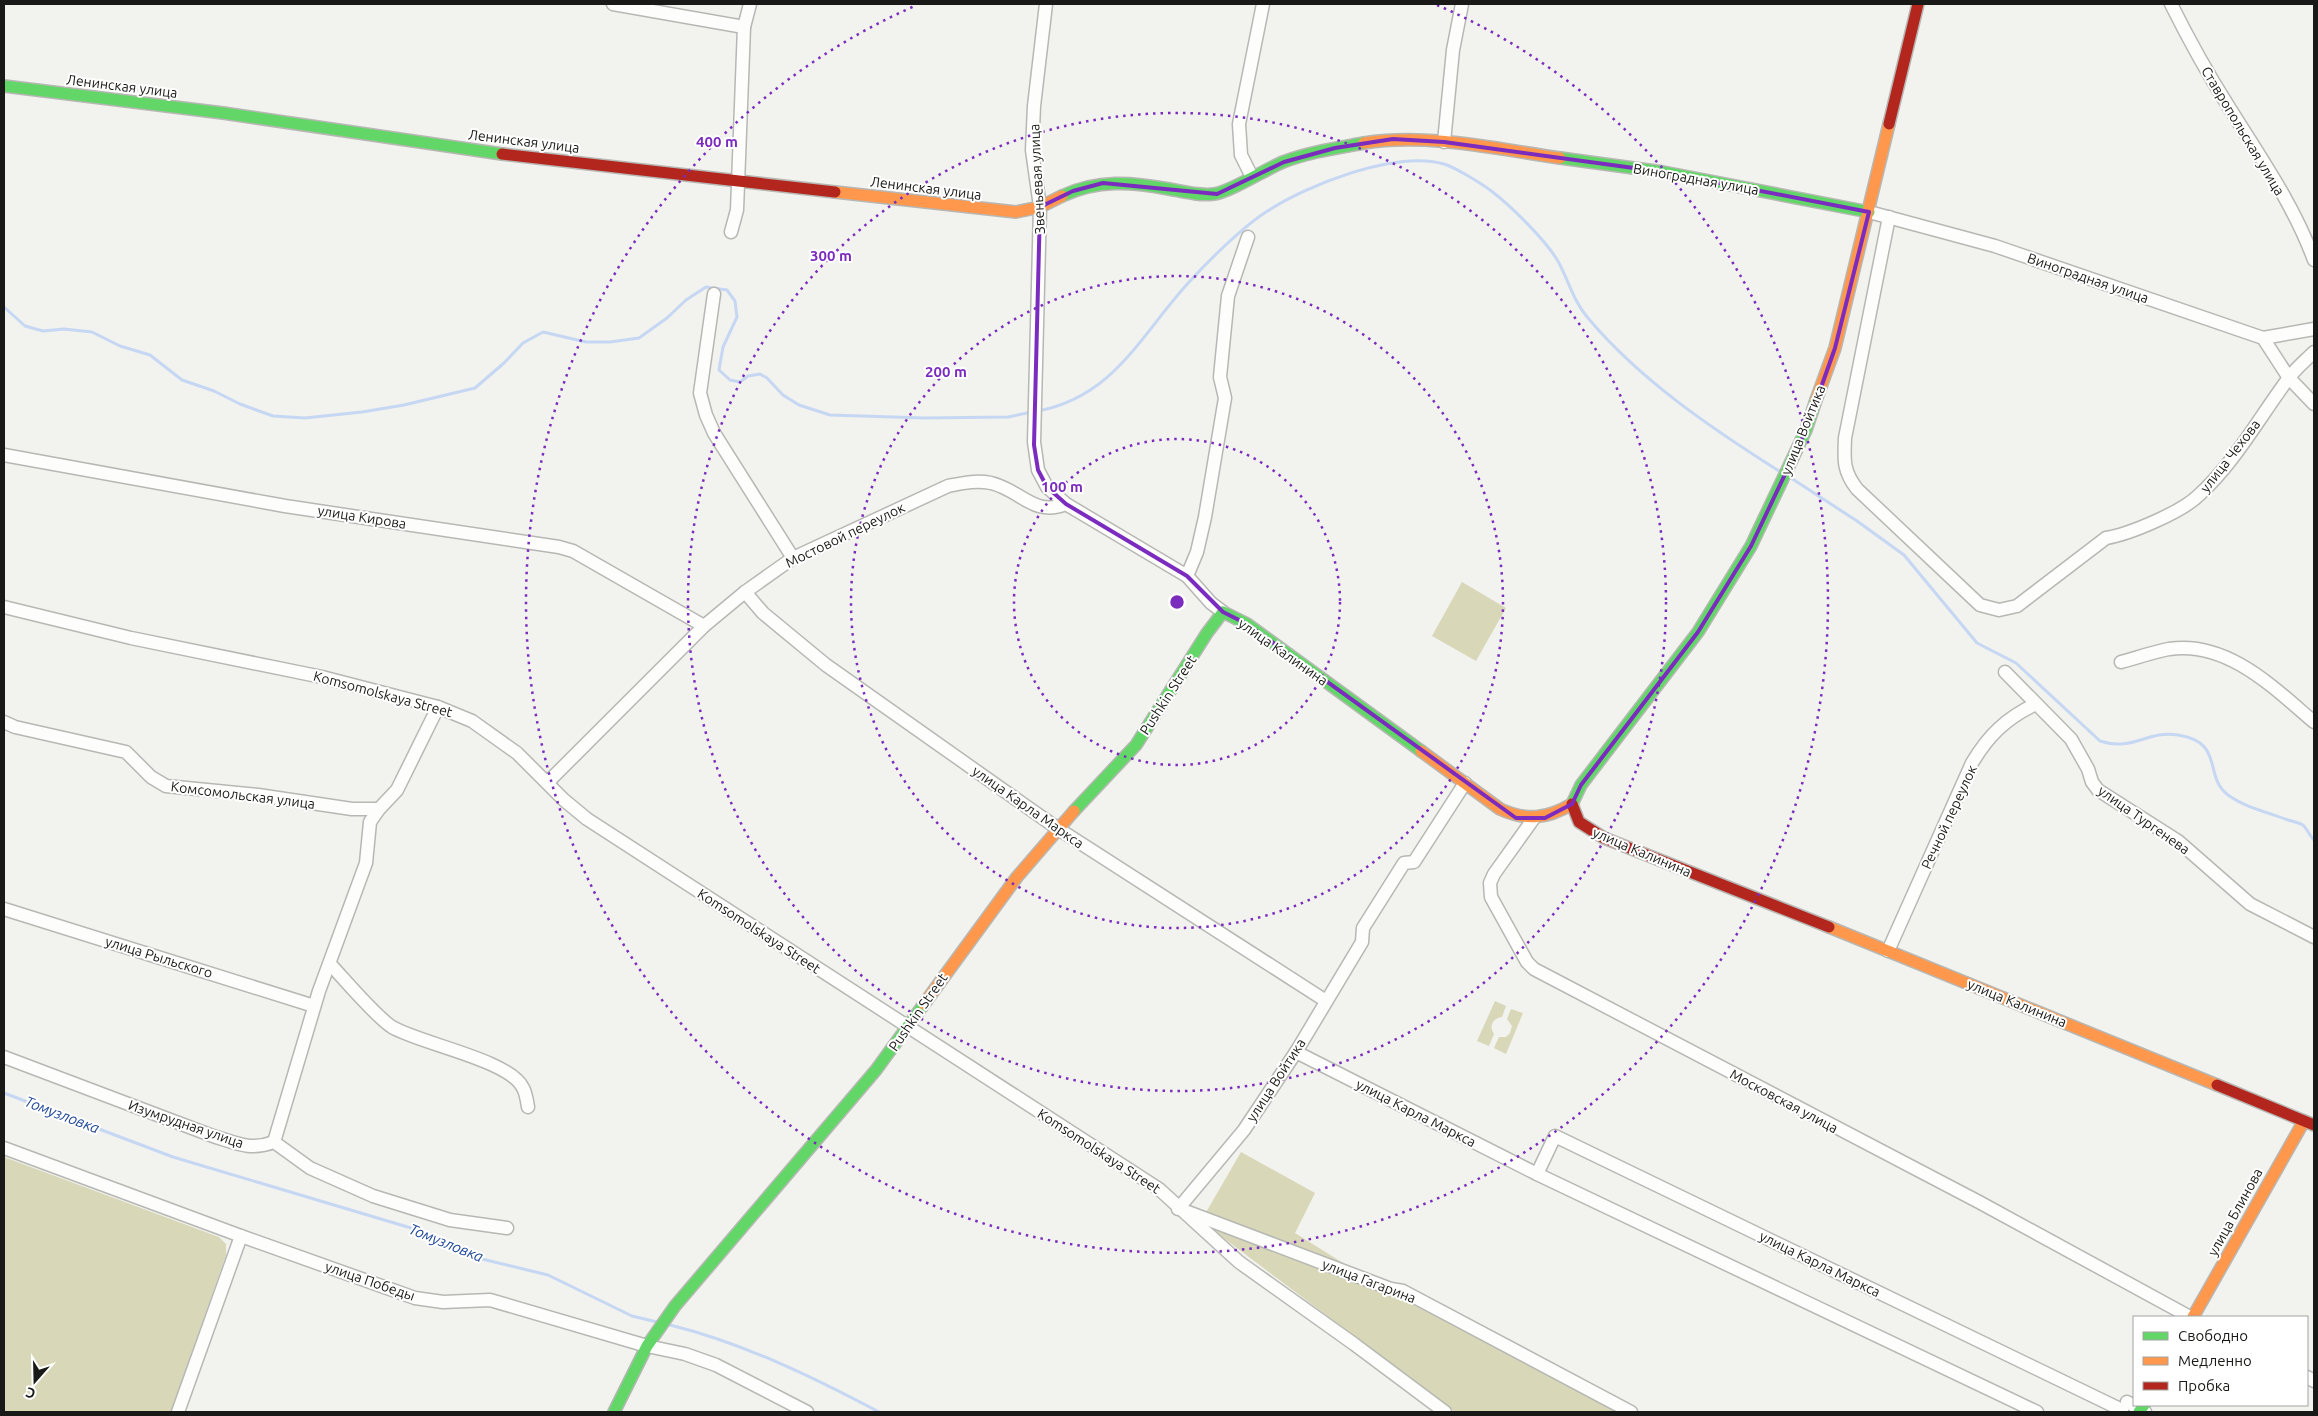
<svg xmlns="http://www.w3.org/2000/svg" width="2318" height="1416" font-family="Ubuntu,sans-serif">
	<style>
		.green { fill: #d8d8b9 }
		.lines { fill: none; stroke-linecap: round; stroke-linejoin: round }
		.stream { stroke: #c6d7f3; stroke-width: 3 }
		.street-casing { stroke: #b7b7b4; stroke-width: 15 }
		.fast-casing { stroke: #b7b7b4; stroke-width: 14 }
		.slow-casing { stroke: #b7b7b4; stroke-width: 14 }
		.jam-casing { stroke: #b7b7b4; stroke-width: 14 }
		.street { stroke: #fdfdfc; stroke-width: 12 }
		.fast { stroke: #63d668; stroke-width: 11 }
		.slow { stroke: #ff974d; stroke-width: 11 }
		.jam { stroke: #b3261e; stroke-width: 11 }
		.marked { fill: none; stroke: #7b2cbf; stroke-width: 4; stroke-linejoin: round }
		.ring { fill: none; stroke: #7b2cbf; stroke-width: 2.5; stroke-dasharray: 2.5 5 }
		.labels { text-anchor: middle; stroke-width: 4; stroke-linejoin: round; paint-order: stroke }
		.street-label { font-size: 14px; fill: #191917; stroke: #fff }
		.water-label { font-size: 15px; font-style: italic; fill: #204897; stroke: #fff }
		.centre { fill: #7b2cbf; stroke: #fff; stroke-width: 2.5 }
		.ring-label { font-size: 15px; text-anchor: middle; font-weight: bold; fill: #7b2cbf; stroke: #fff; stroke-width: 4; stroke-linejoin: round; paint-order: stroke }
	</style>
	<rect width="100%" height="100%" fill="#f2f2ee"/>
	<g class="green">
		<polygon points="1462,582 1506,608 1476,661 1432,636"/>
		<path d="M 1495,1001 L 1506,1006 L 1502,1017 C 1492,1018 1489,1027 1494,1034 L 1489,1046 L 1477,1041 Z"/>
		<polygon points="1511,1009 1523,1013 1506,1054 1494,1048 1499,1037 1506,1037 1510,1033 1512,1026 1507,1019"/>
		<polygon points="1241,1152 1315,1193 1295,1233 1396,1296 1625,1412 1455,1412 1201,1221"/>
		<polygon points="4,1157 219,1237 226,1244 226,1255 171,1412 4,1412"/>
	</g>
	<g class="lines">
		<g class="stream">
			<polyline points="4,307 25,326 43,331 64,329 92,332 120,346 150,355 182,380 214,391 240,404 273,416 305,418 362,412 404,405 475,388 504,363 523,343 543,332 586,342 610,342 639,338 667,318 686,300 706,287 727,290 735,301 737,317 723,347 719,370 730,380 740,382 748,376 760,374 767,378 783,395 799,405 830,415 924,418 1008,417 1032,412"/>
			<path d="M 1038,411 C 1116,396 1142,332 1191,280 C 1209,260 1244,226 1266,212 C 1307,185 1395,150 1444,164 C 1456,168 1479,182 1490,190 C 1510,205 1547,241 1559,263 C 1569,282 1574,302 1588,318 C 1640,380 1711,428 1779,471"/>
			<path d="M 1791,478 L 1857,521 L 1904,555 L 1977,643 L 2016,663 L 2100,741 C 2133,752 2147,730 2178,735 C 2225,742 2203,776 2228,795 C 2246,808 2268,812 2288,820 C 2292,821 2299,823 2303,825 C 2307,829 2310,836 2314,840"/>
			<polyline points="4,1093 173,1157 411,1228 482,1259 548,1275 632,1316 657,1322"/>
			<path d="M 670,1325 C 743,1343 813,1377 879,1412"/>
		</g>
		<defs>
			<g id="street">
				<polyline points="613,4 744,27"/>
				<polyline points="1046,4 1034,106 1032,150 1040,207 1034,442 1038,470 1047,487 1066,504 1187,576 1211,603 1223,612"/>
				<path d="M 2171,4 C 2188,38 2206,71 2227,104 C 2258,154 2293,203 2314,260"/>
				<polyline points="1444,142 1453,50 1462,4"/>
				<polyline points="1252,177 1241,155 1239,124 1263,4"/>
				<polyline points="1869,212 1995,246 2263,338 2289,378 2314,404"/>
				<path d="M 1889,217 L 1845,438 C 1844,460 1843,471 1857,489 L 1980,605 L 1999,610 L 2017,606 L 2106,538 C 2130,534 2182,512 2199,495 C 2235,462 2259,418 2288,379 C 2295,369 2305,361 2314,352"/>
				<polyline points="731,232 737,210 744,27 750,4"/>
				<polyline points="714,294 700,393 706,415 714,433 793,558"/>
				<polyline points="2263,338 2314,329"/>
				<polyline points="4,455 285,506 559,547 573,551 704,626"/>
				<polyline points="1187,576 1197,552 1205,517 1225,398 1220,377 1228,296 1248,237"/>
				<polyline points="745,592 763,613 826,665 1057,828 1326,1001"/>
				<polyline points="4,607 131,638 322,677 438,707 472,721 517,753 564,800 587,819 1159,1189 1239,1262 1354,1344 1445,1412"/>
				<path d="M 2121,662 C 2136,658 2153,652 2169,649 C 2227,640 2274,688 2314,722"/>
				<polyline points="2005,672 2071,739 2088,769 2092,782 2098,790 2178,841 2250,904 2314,937"/>
				<polyline points="4,722 15,727 126,752 151,777 166,786 258,795 352,809 379,809"/>
				<path d="M 548,782 L 704,626 L 745,592 L 793,558 L 948,486 C 963,483 976,480 991,483 C 1021,490 1033,517 1066,504"/>
				<polyline points="1534,818 1494,874 1490,883 1491,897 1527,962 1534,969 1979,1202 2190,1317"/>
				<polyline points="4,909 314,1006"/>
				<path d="M 1888,951 L 1972,763 C 1988,736 2006,718 2036,704"/>
				<path d="M 330,964 C 345,980 375,1016 392,1027 C 421,1044 510,1060 523,1088 C 526,1093 527,1101 528,1107"/>
				<polyline points="1296,1052 1537,1174 2037,1412"/>
				<path d="M 4,1057 L 213,1136 C 236,1143 250,1151 274,1142 L 310,1168 L 373,1196 L 450,1220 L 507,1228"/>
				<polyline points="274,1142 319,991 366,863 370,822 379,809 397,790 438,707"/>
				<polyline points="4,1148 241,1236 415,1298 443,1302 490,1300 647,1346 685,1354 716,1365 807,1412"/>
				<polyline points="1537,1174 1555,1136 2122,1410"/>
				<polyline points="1178,1209 1244,1130 1296,1052 1362,942 1363,928 1404,863 1414,862 1465,783"/>
				<polyline points="1188,1212 1391,1289 1403,1291 1631,1412"/>
				<polyline points="2307,1377 2314,1381"/>
				<polyline points="2127,1402 2145,1412"/>
				<polyline points="178,1412 241,1236"/>
			</g>
			<g id="fast">
				<polyline points="4,86 223,113 502,154"/>
				<polyline points="1560,158 1663,172 1869,212"/>
				<path d="M 1062,196 C 1098,179 1132,182 1169,189 C 1185,192 1199,196 1214,194 C 1230,192 1266,169 1283,162 C 1309,152 1337,148 1364,143"/>
				<polyline points="1572,804 1581,785 1698,632 1751,546 1806,430 1816,400"/>
				<polyline points="1074,811 1136,745 1207,633 1223,612 1247,624 1421,751"/>
				<polyline points="614,1412 647,1346 675,1306 876,1070 924,1004"/>
				<polyline points="2139,1412 2144,1405"/>
			</g>
			<g id="slow">
				<path d="M 1364,143 C 1429,133 1496,149 1560,158"/>
				<polyline points="835,192 1016,212 1040,207 1062,196"/>
				<polyline points="1816,400 1835,348 1889,124"/>
				<path d="M 1421,751 L 1500,809 C 1526,821 1547,819 1572,804"/>
				<polyline points="1829,927 2217,1085"/>
				<polyline points="924,1004 1017,877 1074,811"/>
				<polyline points="2193,1317 2304,1121"/>
			</g>
			<g id="jam">
				<polyline points="1889,124 1918,4"/>
				<polyline points="502,154 835,192"/>
				<polyline points="1572,804 1579,822 1604,838 1829,927"/>
				<polyline points="2217,1085 2314,1125"/>
			</g>
		</defs>
		<use href="#street" class="street-casing"/>
		<use href="#fast" class="fast-casing"/>
		<use href="#slow" class="slow-casing"/>
		<use href="#jam" class="jam-casing"/>
		<use href="#street" class="street"/>
		<use href="#fast" class="fast"/>
		<use href="#slow" class="slow"/>
		<use href="#jam" class="jam"/>
	</g>
	<path class="marked" d="M 1393,139 L 1444,142 L 1663,172 L 1869,212 L 1835,348 L 1806,430 L 1751,546 L 1698,632 L 1581,785 L 1572,804 L 1545,818 L 1516,818 L 1247,624 L 1223,612 L 1187,576 L 1066,504 L 1047,487 L 1038,470 L 1034,445 L 1040,207 L 1073,191 L 1103,183 L 1217,194 L 1284,162 L 1335,148 Z"/>
	<g class="ring">
		<circle cx="1177" cy="602" r="163"/>
		<circle cx="1177" cy="602" r="326"/>
		<circle cx="1177" cy="602" r="489"/>
		<path d="M1437 5A651 651 0 1 1 917 5"/>
	</g>
	<g class="labels">
		<g class="street-label">
			<text transform="translate(122 86) rotate(7)" y="5">Ленинская улица</text>
			<text transform="translate(2243 131) rotate(59)" y="5">Ставропольская улица</text>
			<text transform="translate(524 141) rotate(7)" y="5">Ленинская улица</text>
			<text transform="translate(1037 179) rotate(-93)" y="5">Звеньевая улица</text>
			<text transform="translate(1696 179) rotate(10)" y="5">Виноградная улица</text>
			<text transform="translate(926 188) rotate(7)" y="5">Ленинская улица</text>
			<text transform="translate(2088 278) rotate(19)" y="5">Виноградная улица</text>
			<text transform="translate(1803 430) rotate(-68)" y="5">улица Войтика</text>
			<text transform="translate(2230 456) rotate(-52)" y="5">улица Чехова</text>
			<text transform="translate(362 517) rotate(9)" y="5">улица Кирова</text>
			<text transform="translate(845 535) rotate(-26)" y="5">Мостовой переулок</text>
			<text transform="translate(1283 652) rotate(35)" y="5">улица Калинина</text>
			<text transform="translate(383 694) rotate(15)" y="5">Komsomolskaya Street</text>
			<text transform="translate(1168 695) rotate(-57)" y="5">Pushkin Street</text>
			<text transform="translate(243 795) rotate(7)" y="5">Комсомольская улица</text>
			<text transform="translate(1028 807) rotate(35)" y="5">улица Карла Маркса</text>
			<text transform="translate(1949 817) rotate(-65)" y="5">Речной переулок</text>
			<text transform="translate(2144 820) rotate(35)" y="5">улица Тургенева</text>
			<text transform="translate(1642 852) rotate(23)" y="5">улица Калинина</text>
			<text transform="translate(759 931) rotate(33)" y="5">Komsomolskaya Street</text>
			<text transform="translate(159 957) rotate(17)" y="5">улица Рыльского</text>
			<text transform="translate(2017 1003) rotate(22)" y="5">улица Калинина</text>
			<text transform="translate(918 1012) rotate(-55)" y="5">Pushkin Street</text>
			<text transform="translate(1276 1080) rotate(-57)" y="5">улица Войтика</text>
			<text transform="translate(1784 1101) rotate(28)" y="5">Московская улица</text>
			<text transform="translate(1416 1113) rotate(27)" y="5">улица Карла Маркса</text>
			<text transform="translate(186 1124) rotate(19)" y="5">Изумрудная улица</text>
			<text transform="translate(1099 1151) rotate(33)" y="5">Komsomolskaya Street</text>
			<text transform="translate(2235 1212) rotate(-61)" y="5">улица Блинова</text>
			<text transform="translate(1820 1264) rotate(26)" y="5">улица Карла Маркса</text>
			<text transform="translate(370 1281) rotate(19)" y="5">улица Победы</text>
			<text transform="translate(1369 1281) rotate(21)" y="5">улица Гагарина</text>
		</g>
		<g class="water-label">
			<text transform="translate(62 1115) rotate(21)" y="5">Томузловка</text>
			<text transform="translate(446 1243) rotate(22)" y="5">Томузловка</text>
		</g>
	</g>
	<circle cx="1177" cy="602" r="8" class="centre"/>
	<g class="ring-label">
		<text x="717" y="147">400 m</text>
		<text x="831" y="261">300 m</text>
		<text x="946" y="377">200 m</text>
		<text x="1062" y="492">100 m</text>
	</g>
	<rect width="2318" height="1416" fill="none" stroke="#191917" stroke-width="10"/>
	<rect x="2133" y="1316" width="175" height="90" fill="#ffffff" stroke="#a3a3a2"/>
	<rect x="2143" y="1332" width="25" height="8" fill="#63d668" stroke="#a3a3a2"/>
	<text x="2178" y="1341" font-size="15" fill="#191917">Свободно</text>
	<rect x="2143" y="1357" width="25" height="8" fill="#ff974d" stroke="#a3a3a2"/>
	<text x="2178" y="1366" font-size="15" fill="#191917">Медленно</text>
	<rect x="2143" y="1382" width="25" height="8" fill="#b3261e" stroke="#a3a3a2"/>
	<text x="2178" y="1391" font-size="15" fill="#191917">Пробка</text>
	<g transform="translate(35 1381) rotate(200)" stroke="#ffffff" stroke-width="4" paint-order="stroke">
	<path d="M0-4L9 19L0 12L-9 19Z" fill="#191917"/>
	<text y="-8" font-size="14" font-weight="bold" text-anchor="middle" fill="#191917">С</text>
	</g>
</svg>
